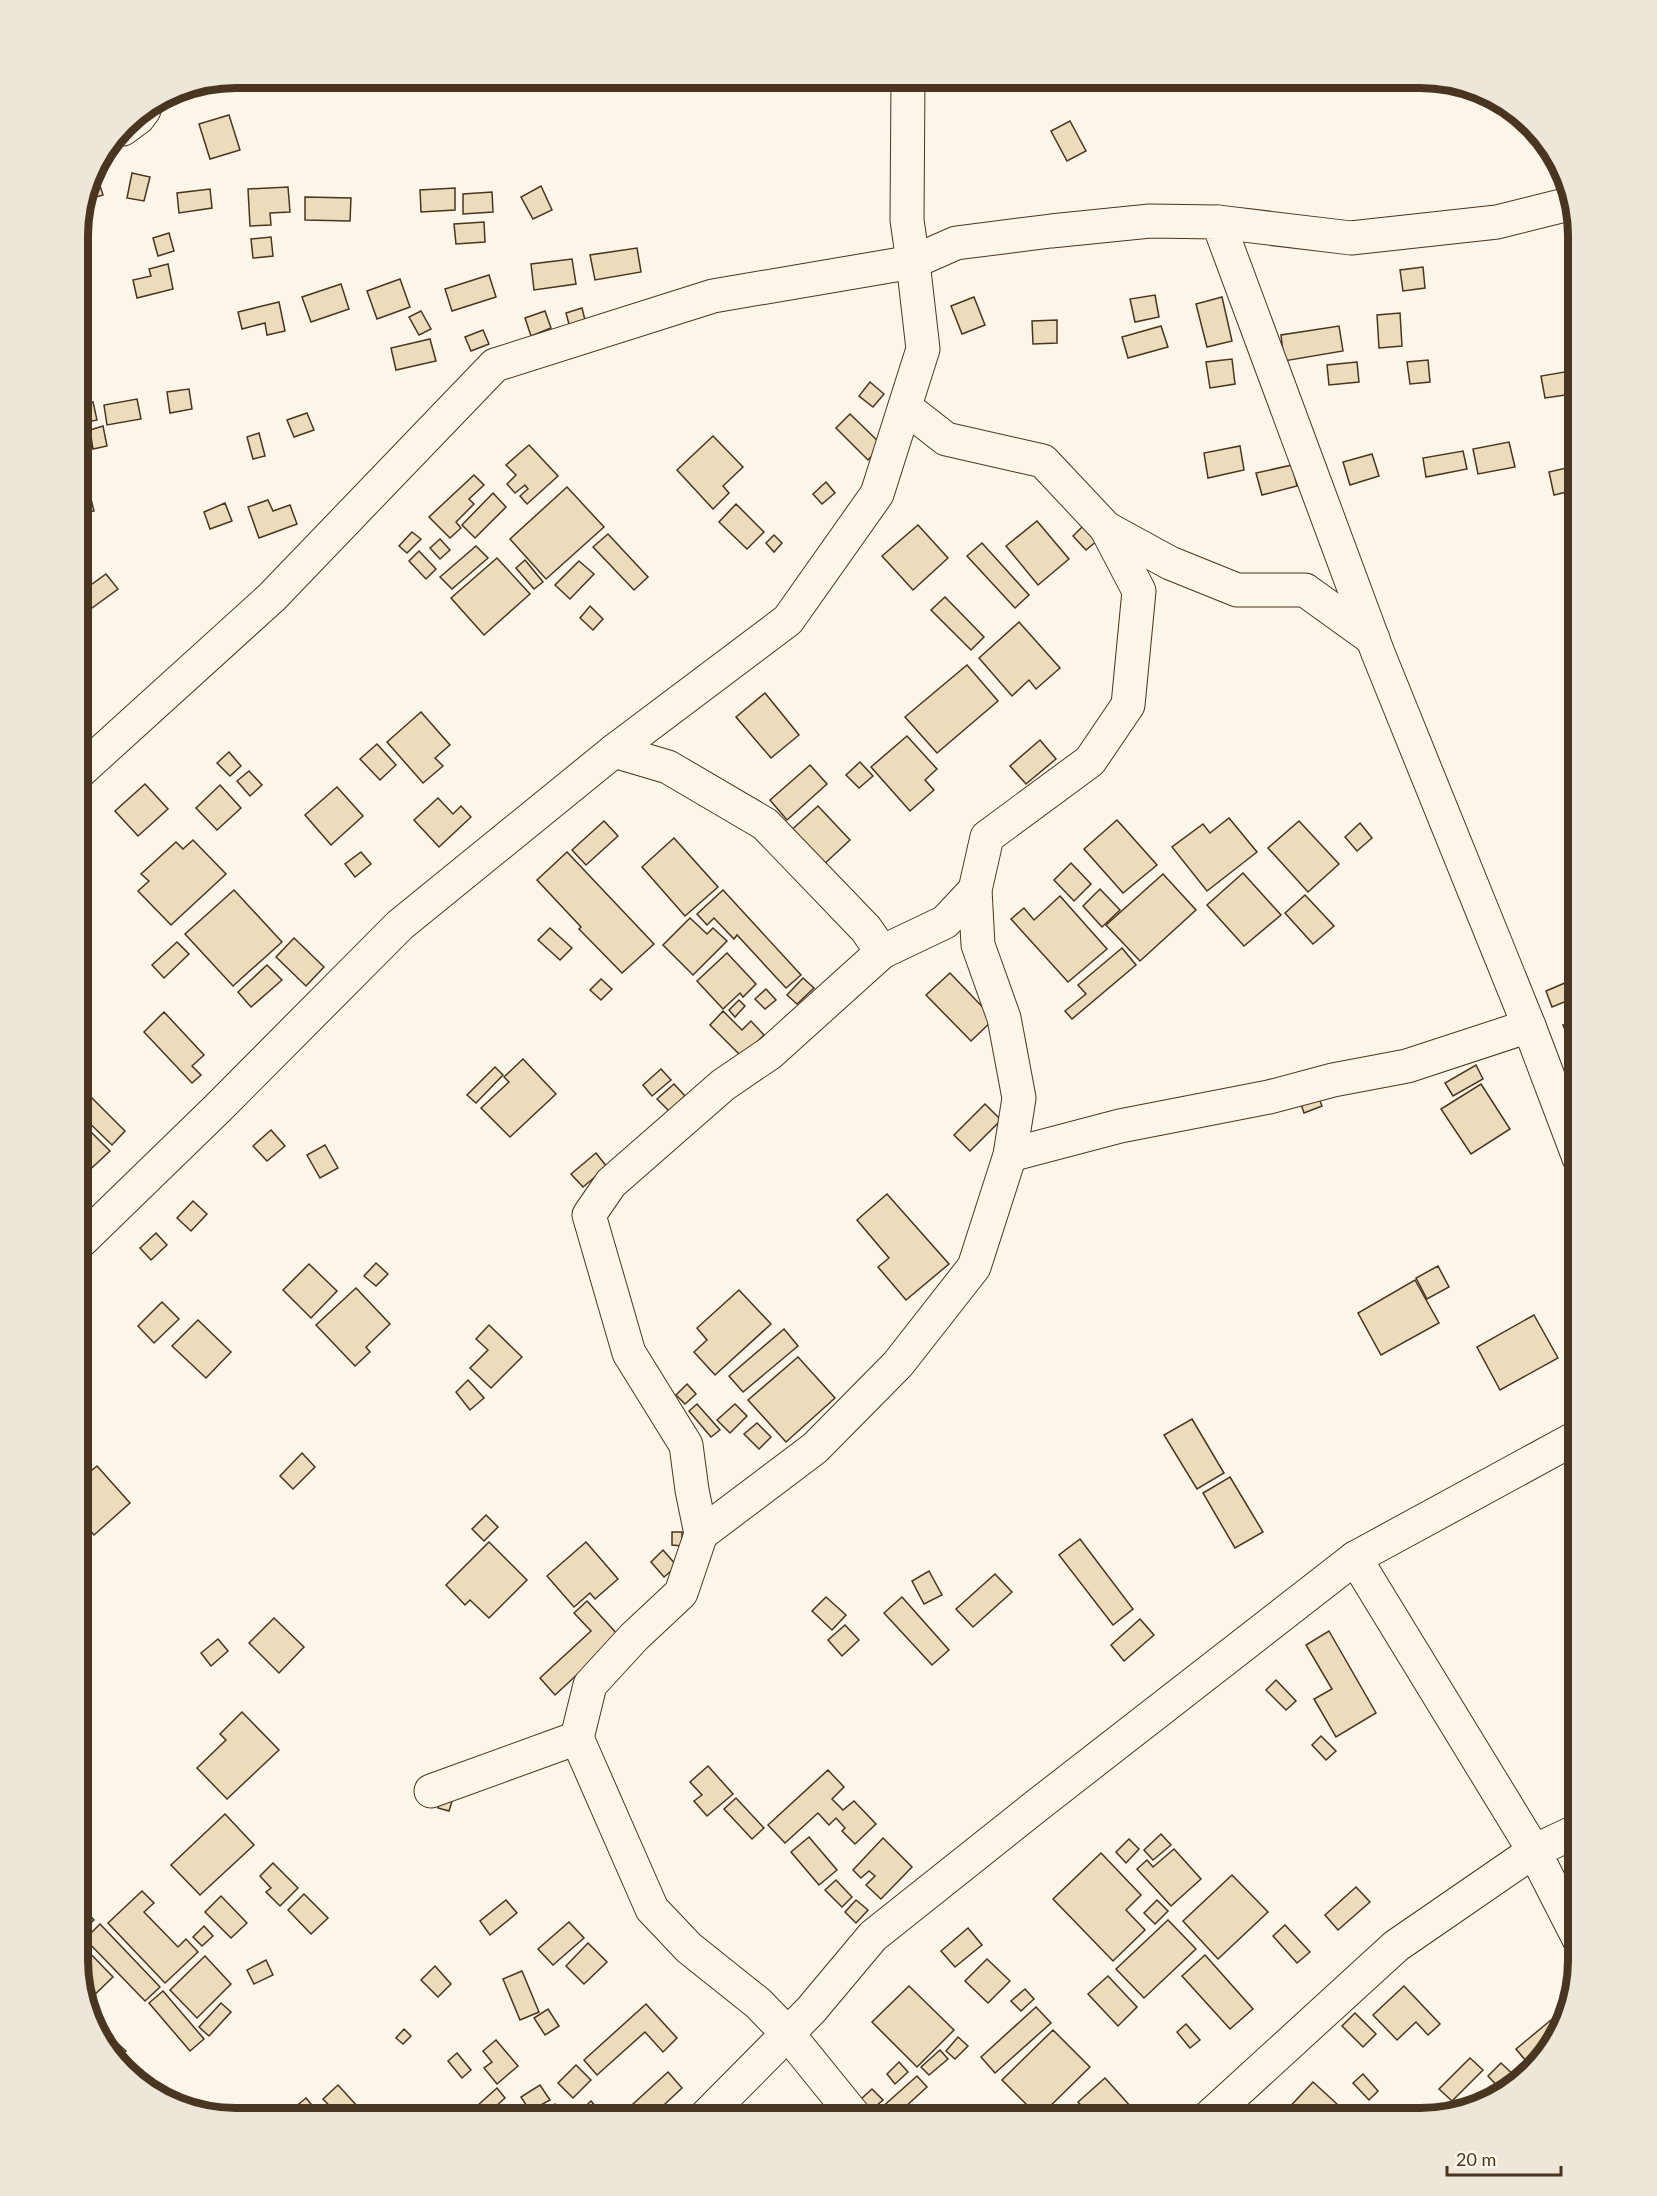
<svg xmlns="http://www.w3.org/2000/svg" width="1657" height="2196" font-family="Lato,sans-serif">
	<style>
		.building { fill: #ecdcbc; stroke: #4a3520; stroke-width: 1.5 }
		.lines { fill: none; stroke-linecap: round; stroke-linejoin: round }
		.minor-casing { stroke: #4a3520; stroke-width: 35 }
		.minor { stroke: #fbf6e9; stroke-width: 33 }
		.rim { fill: none; stroke: #4a3520; stroke-width: 8 }
	</style>
	<rect width="100%" height="100%" fill="#fbf6e9"/>
	<g class="building">
		<polygon points="229,115 240,150 210,159 199,124"/>
		<polygon points="1070,121 1086,151 1067,161 1051,131"/>
		<polygon points="132,173 150,177 144,201 127,198"/>
		<polygon points="98,180 103,195 85,200 90,182"/>
		<polygon points="541,186 552,210 533,219 521,197"/>
		<polygon points="288,187 290,212 270,213 271,225 250,226 248,189"/>
		<polygon points="455,188 455,210 421,212 420,190"/>
		<polygon points="210,189 212,208 179,213 177,193"/>
		<polygon points="492,192 493,212 463,214 463,194"/>
		<polygon points="305,197 351,198 350,221 305,220"/>
		<polygon points="484,222 485,242 456,244 454,224"/>
		<polygon points="169,233 174,251 158,256 153,238"/>
		<polygon points="271,237 273,256 253,258 251,239"/>
		<polygon points="637,248 641,272 595,280 590,255"/>
		<polygon points="572,259 576,284 534,290 531,264"/>
		<polygon points="168,264 173,289 137,298 133,280 151,276 149,269"/>
		<polygon points="1423,267 1425,288 1403,291 1400,270"/>
		<polygon points="489,275 496,297 452,311 445,289"/>
		<polygon points="400,279 410,307 377,319 367,291"/>
		<polygon points="341,284 349,309 311,322 302,297"/>
		<polygon points="1155,295 1159,317 1135,322 1130,299"/>
		<polygon points="974,297 985,325 962,334 951,306"/>
		<polygon points="1222,297 1232,341 1207,347 1196,304"/>
		<polygon points="279,302 285,331 267,335 265,323 242,329 238,312"/>
		<polygon points="582,308 586,324 570,328 566,313"/>
		<polygon points="421,311 431,329 419,335 409,317"/>
		<polygon points="545,311 551,328 531,336 525,318"/>
		<polygon points="1400,313 1402,346 1379,348 1377,315"/>
		<polygon points="1057,320 1057,343 1033,344 1032,321"/>
		<polygon points="1161,326 1168,347 1128,358 1122,337"/>
		<polygon points="1339,326 1343,351 1284,361 1281,335"/>
		<polygon points="483,330 489,344 471,351 465,337"/>
		<polygon points="430,339 436,361 396,370 391,348"/>
		<polygon points="1232,359 1235,384 1210,388 1206,362"/>
		<polygon points="1428,360 1430,382 1410,384 1407,362"/>
		<polygon points="1357,362 1359,382 1329,385 1327,365"/>
		<polygon points="1576,370 1579,393 1545,398 1541,376"/>
		<polygon points="870,382 884,394 873,407 859,396"/>
		<polygon points="189,389 192,409 170,413 167,392"/>
		<polygon points="137,399 141,419 107,425 104,405"/>
		<polygon points="93,402 97,420 78,424 78,405"/>
		<polygon points="307,413 314,430 294,437 287,420"/>
		<polygon points="850,414 882,445 868,460 836,428"/>
		<polygon points="103,426 107,446 93,449 90,430"/>
		<polygon points="259,433 265,456 253,459 247,437"/>
		<polygon points="713,436 743,467 723,486 729,493 713,509 677,470"/>
		<polygon points="1509,442 1515,467 1478,474 1473,449"/>
		<polygon points="529,445 558,476 527,504 520,496 528,489 525,485 515,493 507,484 516,475 506,465"/>
		<polygon points="1240,446 1244,470 1208,478 1204,453"/>
		<polygon points="1463,451 1467,469 1426,477 1423,458"/>
		<polygon points="1372,454 1379,476 1350,485 1343,462"/>
		<polygon points="1292,465 1297,486 1262,495 1256,473"/>
		<polygon points="1579,465 1579,489 1554,495 1549,472"/>
		<polygon points="474,475 484,485 469,499 474,504 456,522 461,528 450,538 429,517"/>
		<polygon points="826,482 835,493 822,504 813,494"/>
		<polygon points="567,487 604,527 546,579 510,539"/>
		<polygon points="493,493 506,507 475,538 462,525"/>
		<polygon points="90,495 94,511 78,514 78,497"/>
		<polygon points="268,500 273,511 290,505 297,524 259,538 248,507"/>
		<polygon points="225,503 232,521 210,529 204,512"/>
		<polygon points="736,504 764,532 747,549 719,522"/>
		<polygon points="1037,521 1069,559 1038,585 1006,546"/>
		<polygon points="918,525 948,558 913,590 882,556"/>
		<polygon points="1084,525 1098,540 1086,550 1073,536"/>
		<polygon points="412,532 421,539 407,553 399,546"/>
		<polygon points="608,534 648,577 634,590 593,547"/>
		<polygon points="774,535 782,543 774,552 766,543"/>
		<polygon points="440,539 450,550 440,559 430,548"/>
		<polygon points="982,543 1029,595 1015,608 967,556"/>
		<polygon points="476,546 488,558 452,589 440,577"/>
		<polygon points="419,551 436,569 426,579 409,561"/>
		<polygon points="497,558 530,594 484,635 451,598"/>
		<polygon points="525,560 543,582 534,589 516,568"/>
		<polygon points="579,561 594,574 570,599 555,585"/>
		<polygon points="106,574 118,589 92,608 81,592"/>
		<polygon points="945,597 984,637 971,650 931,610"/>
		<polygon points="590,606 603,619 593,630 580,618"/>
		<polygon points="1019,622 1060,668 1036,689 1029,680 1012,696 979,658"/>
		<polygon points="967,665 998,701 937,753 905,717"/>
		<polygon points="765,693 799,735 771,758 736,717"/>
		<polygon points="421,712 450,745 435,758 443,766 423,783 387,742"/>
		<polygon points="907,736 937,769 925,780 934,790 910,811 871,767"/>
		<polygon points="1040,740 1056,759 1026,784 1010,766"/>
		<polygon points="377,744 396,765 380,780 360,759"/>
		<polygon points="229,752 241,766 230,776 217,763"/>
		<polygon points="860,762 873,776 859,788 846,775"/>
		<polygon points="810,765 827,784 787,820 770,800"/>
		<polygon points="249,771 262,785 250,796 237,781"/>
		<polygon points="145,784 168,809 138,836 115,811"/>
		<polygon points="220,785 241,808 217,830 196,808"/>
		<polygon points="337,787 363,816 331,845 305,815"/>
		<polygon points="438,798 453,814 461,806 471,817 439,847 414,820"/>
		<polygon points="818,806 850,840 820,868 787,834"/>
		<polygon points="1229,818 1257,852 1207,891 1172,847 1203,824 1210,833"/>
		<polygon points="1117,820 1157,865 1123,893 1084,849"/>
		<polygon points="604,821 618,836 586,865 572,850"/>
		<polygon points="1299,821 1339,864 1308,892 1268,848"/>
		<polygon points="1360,823 1372,838 1357,851 1345,837"/>
		<polygon points="674,838 718,887 685,916 642,867"/>
		<polygon points="193,840 226,874 171,925 138,891 149,881 141,874 176,842 183,849"/>
		<polygon points="361,852 371,864 355,877 345,864"/>
		<polygon points="567,852 654,944 622,973 579,929 581,927 537,880"/>
		<polygon points="1071,863 1091,884 1074,901 1054,880"/>
		<polygon points="1243,873 1281,915 1244,946 1207,905"/>
		<polygon points="1163,874 1196,910 1140,961 1106,925"/>
		<polygon points="1100,889 1120,910 1102,927 1083,906"/>
		<polygon points="234,890 282,942 233,986 185,934"/>
		<polygon points="723,890 801,975 786,988 737,935 734,939 714,918 707,925 697,914"/>
		<polygon points="1305,895 1334,926 1313,944 1285,913"/>
		<polygon points="1060,896 1107,949 1068,982 1011,919 1024,908 1034,920"/>
		<polygon points="690,918 707,934 713,928 727,941 693,975 663,945"/>
		<polygon points="550,928 572,948 560,960 538,940"/>
		<polygon points="294,938 324,967 306,986 276,957"/>
		<polygon points="177,942 189,954 164,978 152,965"/>
		<polygon points="1122,948 1136,965 1072,1019 1065,1011 1086,994 1078,985"/>
		<polygon points="727,953 756,984 743,997 740,993 723,1009 697,981"/>
		<polygon points="267,965 282,980 251,1007 238,992"/>
		<polygon points="950,973 994,1019 971,1041 926,995"/>
		<polygon points="1579,977 1579,996 1552,1007 1546,991"/>
		<polygon points="803,978 814,988 797,1004 787,995"/>
		<polygon points="601,979 612,989 601,1000 590,990"/>
		<polygon points="766,989 776,1000 765,1009 755,999"/>
		<polygon points="739,1000 745,1006 735,1017 729,1010"/>
		<polygon points="723,1011 742,1030 751,1021 764,1035 742,1057 710,1025"/>
		<polygon points="164,1012 204,1055 192,1066 201,1075 192,1083 144,1032"/>
		<polygon points="1579,1018 1579,1059 1577,1060 1563,1025"/>
		<polygon points="523,1059 556,1094 510,1137 481,1108 509,1082 504,1077"/>
		<polygon points="1476,1065 1483,1079 1453,1096 1445,1083"/>
		<polygon points="495,1067 503,1075 476,1103 467,1095"/>
		<polygon points="661,1069 671,1080 652,1096 643,1085"/>
		<polygon points="78,1084 125,1131 112,1145 78,1112"/>
		<polygon points="674,1084 685,1096 669,1111 657,1099"/>
		<polygon points="1481,1084 1510,1129 1471,1154 1441,1109"/>
		<polygon points="1316,1090 1322,1106 1304,1113 1298,1095"/>
		<polygon points="985,1104 1001,1120 970,1151 954,1135"/>
		<polygon points="78,1119 110,1151 81,1178 78,1175"/>
		<polygon points="271,1130 285,1146 267,1161 253,1146"/>
		<polygon points="325,1145 338,1168 320,1178 307,1155"/>
		<polygon points="596,1153 607,1167 583,1187 571,1174"/>
		<polygon points="887,1194 949,1264 906,1300 878,1267 889,1258 857,1220"/>
		<polygon points="193,1201 207,1214 191,1231 177,1218"/>
		<polygon points="156,1233 167,1245 151,1260 140,1248"/>
		<polygon points="376,1263 388,1274 376,1286 364,1276"/>
		<polygon points="309,1264 337,1291 311,1318 283,1290"/>
		<polygon points="1438,1266 1449,1287 1427,1299 1416,1278"/>
		<polygon points="1415,1280 1439,1323 1381,1355 1358,1313"/>
		<polygon points="356,1288 390,1324 366,1347 370,1352 355,1366 316,1325"/>
		<polygon points="739,1290 771,1324 715,1375 694,1352 707,1340 697,1328"/>
		<polygon points="162,1302 179,1319 154,1343 138,1326"/>
		<polygon points="1534,1315 1558,1358 1500,1390 1477,1347"/>
		<polygon points="198,1320 231,1352 206,1378 172,1346"/>
		<polygon points="489,1325 522,1357 491,1388 470,1368 488,1350 476,1339"/>
		<polygon points="784,1329 798,1346 743,1392 729,1376"/>
		<polygon points="798,1357 835,1398 786,1442 748,1400"/>
		<polygon points="468,1380 484,1398 470,1410 456,1392"/>
		<polygon points="687,1384 696,1394 685,1404 676,1395"/>
		<polygon points="697,1404 720,1430 711,1437 689,1411"/>
		<polygon points="735,1404 747,1416 730,1433 717,1420"/>
		<polygon points="1192,1419 1224,1473 1197,1489 1164,1435"/>
		<polygon points="757,1423 771,1437 759,1449 744,1434"/>
		<polygon points="302,1453 315,1467 293,1489 280,1476"/>
		<polygon points="97,1466 130,1503 94,1535 78,1516 78,1482"/>
		<polygon points="1230,1477 1263,1532 1235,1548 1203,1493"/>
		<polygon points="486,1515 498,1527 484,1541 472,1529"/>
		<polygon points="672,1532 682,1532 682,1546 672,1545"/>
		<polygon points="1080,1539 1133,1609 1113,1625 1059,1555"/>
		<polygon points="489,1542 527,1580 489,1618 470,1600 465,1605 446,1585"/>
		<polygon points="586,1542 618,1579 595,1599 590,1593 574,1607 547,1576"/>
		<polygon points="663,1550 677,1566 664,1577 651,1562"/>
		<polygon points="929,1571 942,1595 924,1604 912,1581"/>
		<polygon points="995,1574 1012,1592 973,1627 956,1609"/>
		<polygon points="826,1597 846,1615 832,1630 812,1611"/>
		<polygon points="902,1597 949,1650 932,1665 884,1613"/>
		<polygon points="587,1601 619,1636 555,1695 540,1678 591,1631 574,1613"/>
		<polygon points="274,1618 304,1647 279,1673 249,1643"/>
		<polygon points="1140,1619 1154,1635 1124,1661 1111,1645"/>
		<polygon points="845,1625 859,1640 842,1656 828,1640"/>
		<polygon points="1329,1631 1376,1713 1336,1737 1314,1699 1332,1689 1306,1645"/>
		<polygon points="1579,1633 1579,1657 1575,1659 1565,1640"/>
		<polygon points="218,1639 228,1651 211,1666 201,1653"/>
		<polygon points="1276,1680 1296,1701 1286,1710 1266,1690"/>
		<polygon points="242,1712 279,1750 227,1799 197,1768 226,1740 220,1734"/>
		<polygon points="1321,1736 1336,1751 1326,1760 1312,1745"/>
		<polygon points="708,1766 733,1794 707,1816 694,1801 702,1795 690,1782"/>
		<polygon points="828,1770 844,1787 832,1799 843,1810 854,1801 876,1824 855,1844 842,1831 845,1828 836,1818 829,1825 818,1813 785,1843 768,1825"/>
		<polygon points="441,1795 453,1798 449,1811 438,1808"/>
		<polygon points="736,1798 764,1828 752,1839 724,1809"/>
		<polygon points="225,1814 254,1845 200,1895 171,1865"/>
		<polygon points="1161,1834 1171,1845 1153,1860 1144,1850"/>
		<polygon points="809,1837 837,1870 819,1885 791,1852"/>
		<polygon points="883,1838 912,1867 881,1899 866,1885 875,1876 869,1871 861,1878 853,1870"/>
		<polygon points="1129,1839 1139,1849 1126,1863 1116,1852"/>
		<polygon points="1174,1849 1201,1879 1171,1906 1137,1869 1147,1860 1153,1867"/>
		<polygon points="1101,1853 1141,1895 1126,1910 1145,1930 1113,1961 1053,1899"/>
		<polygon points="273,1863 298,1888 280,1906 266,1892 271,1888 260,1876"/>
		<polygon points="1232,1875 1268,1912 1218,1959 1183,1921"/>
		<polygon points="836,1880 852,1897 842,1907 825,1890"/>
		<polygon points="1356,1887 1370,1902 1338,1930 1325,1915"/>
		<polygon points="142,1891 154,1903 144,1912 178,1947 186,1939 198,1952 165,1983 108,1923"/>
		<polygon points="304,1894 328,1918 311,1934 288,1910"/>
		<polygon points="221,1896 247,1923 231,1938 205,1912"/>
		<polygon points="506,1900 517,1913 490,1935 480,1921"/>
		<polygon points="856,1900 868,1910 856,1923 845,1912"/>
		<polygon points="1157,1900 1168,1911 1155,1924 1144,1913"/>
		<polygon points="78,1903 94,1920 78,1935"/>
		<polygon points="1168,1920 1196,1949 1144,1998 1116,1969"/>
		<polygon points="569,1922 584,1938 553,1965 538,1949"/>
		<polygon points="100,1924 160,1987 145,2001 85,1939"/>
		<polygon points="1285,1925 1310,1952 1297,1963 1273,1936"/>
		<polygon points="204,1926 213,1936 202,1946 193,1937"/>
		<polygon points="968,1928 982,1945 955,1967 941,1951"/>
		<polygon points="588,1943 607,1962 584,1984 566,1966"/>
		<polygon points="82,1945 113,1977 90,1999 78,1960 78,1949"/>
		<polygon points="1205,1955 1253,2009 1230,2029 1182,1976"/>
		<polygon points="205,1956 231,1984 197,2018 170,1990"/>
		<polygon points="987,1959 1010,1981 988,2003 965,1981"/>
		<polygon points="266,1960 273,1975 254,1984 247,1970"/>
		<polygon points="435,1966 451,1984 438,1997 421,1980"/>
		<polygon points="522,1971 539,2012 520,2020 503,1979"/>
		<polygon points="1108,1976 1137,2007 1118,2026 1088,1994"/>
		<polygon points="909,1986 954,2030 917,2067 872,2022"/>
		<polygon points="1404,1986 1440,2024 1428,2035 1416,2022 1397,2040 1373,2015"/>
		<polygon points="1025,1989 1034,1999 1021,2011 1011,2001"/>
		<polygon points="163,1991 204,2039 190,2051 149,2003"/>
		<polygon points="221,2003 231,2012 209,2036 199,2027"/>
		<polygon points="646,2004 677,2038 663,2052 645,2032 597,2075 584,2060"/>
		<polygon points="1036,2007 1051,2023 995,2073 981,2057"/>
		<polygon points="548,2009 559,2026 545,2035 534,2018"/>
		<polygon points="1355,2013 1376,2034 1363,2047 1342,2026"/>
		<polygon points="1551,2020 1560,2031 1558,2038 1531,2067 1516,2049"/>
		<polygon points="1186,2024 1200,2040 1190,2048 1177,2032"/>
		<polygon points="103,2026 113,2036 104,2046 99,2030"/>
		<polygon points="404,2029 411,2036 403,2044 396,2038"/>
		<polygon points="1053,2030 1090,2067 1039,2117 1002,2080"/>
		<polygon points="958,2037 968,2046 955,2059 946,2051"/>
		<polygon points="496,2040 518,2066 497,2084 484,2068 492,2062 483,2051"/>
		<polygon points="116,2042 126,2051 117,2059 108,2051"/>
		<polygon points="940,2050 948,2059 929,2075 921,2067"/>
		<polygon points="457,2053 471,2070 462,2078 448,2061"/>
		<polygon points="1470,2058 1483,2070 1452,2101 1439,2089"/>
		<polygon points="899,2062 908,2072 895,2084 887,2074"/>
		<polygon points="1501,2063 1519,2080 1508,2091 1504,2093 1488,2076"/>
		<polygon points="576,2065 591,2080 573,2098 558,2083"/>
		<polygon points="142,2070 154,2080 147,2087 136,2077"/>
		<polygon points="668,2072 682,2088 650,2118 624,2118 621,2115"/>
		<polygon points="1363,2074 1378,2091 1369,2100 1353,2083"/>
		<polygon points="917,2076 927,2087 893,2118 870,2118"/>
		<polygon points="1105,2078 1132,2108 1121,2118 1092,2118 1078,2102"/>
		<polygon points="1313,2082 1337,2104 1324,2118 1287,2118 1283,2114"/>
		<polygon points="338,2085 358,2107 347,2118 341,2118 323,2099"/>
		<polygon points="540,2085 550,2100 530,2111 521,2097"/>
		<polygon points="497,2088 505,2098 483,2118 472,2118 468,2114"/>
		<polygon points="872,2089 883,2100 862,2118 850,2109"/>
		<polygon points="306,2098 321,2116 318,2118 282,2118"/>
		<polygon points="591,2101 606,2118 578,2118 576,2115"/>
		<polygon points="555,2104 568,2118 542,2118 541,2117"/>
		<polygon points="454,2106 457,2118 424,2118 423,2113"/>
		<polygon points="1271,2108 1280,2118 1260,2118"/>
		<polygon points="1028,2112 1033,2118 1021,2118"/>
	</g>
	<g class="lines">
		<defs>
			<g id="minor">
				<polyline points="123,129 138,118 144,110"/>
				<polyline points="1218,222 1351,238 1497,222 1569,204"/>
				<polyline points="1106,528 1170,563 1237,590 1305,590 1373,639"/>
				<polyline points="614,751 668,767 765,824 866,929 882,952 945,922 975,890"/>
				<polyline points="78,773 272,597 495,365 713,296 913,262 907,220 908,78"/>
				<polyline points="1010,1155 1120,1126 1269,1097 1333,1080 1407,1066 1529,1026"/>
				<polyline points="78,1244 217,1109 400,925 614,751 788,620 877,494 923,349 913,262 956,243 1051,231 1150,221 1218,222 1378,653 1529,1026 1579,1158"/>
				<polyline points="701,1534 815,1448 898,1364 974,1267 1010,1155 1019,1098 1004,1018 978,945 975,890 987,837 1090,761 1128,705 1139,591 1106,528 1043,461 946,439 905,407"/>
				<polyline points="577,1738 590,1685 634,1637 681,1593 701,1534 692,1490 686,1445 629,1353 589,1215 611,1183 723,1085 770,1053 882,952"/>
				<polyline points="431,1791 577,1738 652,1909 689,1948 758,2003 788,2034 856,2118"/>
				<polyline points="1579,1939 1534,1851 1579,1830"/>
				<polyline points="704,2118 811,2010 873,1936 1035,1807 1355,1558 1579,1436"/>
				<polyline points="1208,2118 1396,1946 1534,1851 1355,1558"/>
			</g>
		</defs>
		<use href="#minor" class="minor-casing"/>
		<use href="#minor" class="minor"/>
	</g>
	<path d="M0 0H1657V2196H0ZM236 88H1420A148 148 0 0 1 1568 236V1960A148 148 0 0 1 1420 2108H236A148 148 0 0 1 88 1960V236A148 148 0 0 1 236 88Z" fill="#ede7d9" fill-rule="evenodd"/>
	<path class="rim" d="M236 88H1420A148 148 0 0 1 1568 236V1960A148 148 0 0 1 1420 2108H236A148 148 0 0 1 88 1960V236A148 148 0 0 1 236 88Z"/>
	<path d="M1447 2166v9h114v-9" fill="none" stroke="#4a3520" stroke-width="3"/>
	<text x="1456" y="2166" font-size="18" fill="#4a3520" stroke="#fbf6e9" stroke-width="4.5" paint-order="stroke">20 m</text>
</svg>
